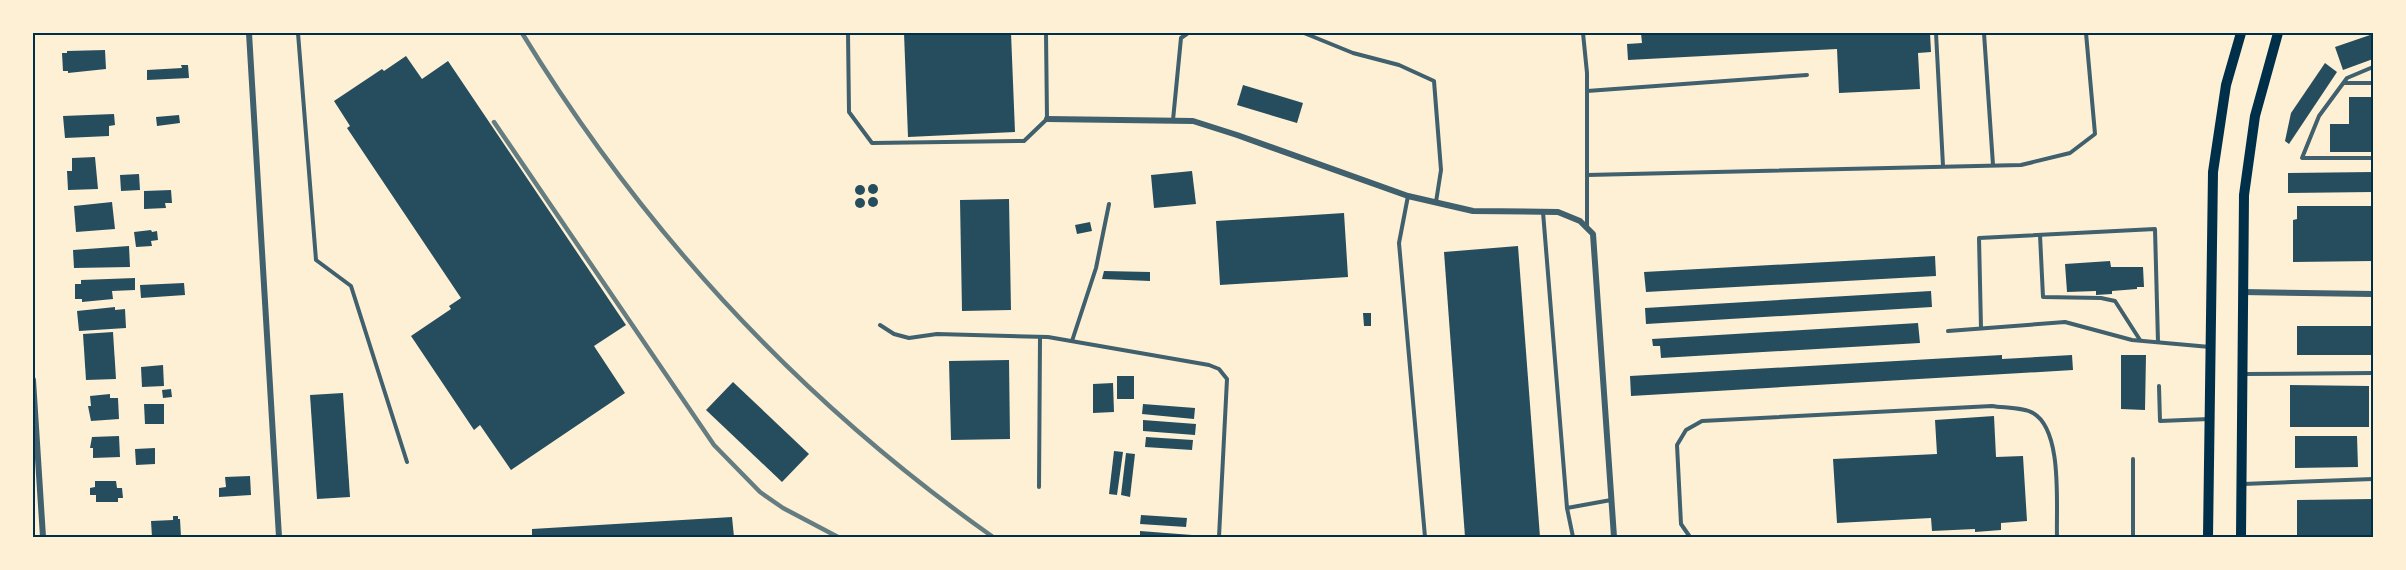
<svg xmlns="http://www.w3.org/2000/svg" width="2406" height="570" font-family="'Source Serif 4',serif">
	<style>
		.building { fill: #264d5e }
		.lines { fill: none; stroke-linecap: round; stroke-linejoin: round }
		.service { stroke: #3f606c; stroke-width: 4 }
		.minor { stroke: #3f606c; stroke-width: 6 }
		.secondary { stroke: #003049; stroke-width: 10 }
		.rail { stroke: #657d81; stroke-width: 4.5 }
		.neatline { fill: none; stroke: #003049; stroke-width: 2 }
	</style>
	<rect width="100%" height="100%" fill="#fdf0d5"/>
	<g class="building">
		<polygon points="904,33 1011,33 1015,132 908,137"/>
		<polygon points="1641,33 1930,33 1931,52 1918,53 1920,89 1839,93 1837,49 1628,60 1627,44 1642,43"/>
		<polygon points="2373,34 2373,59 2343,70 2335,47"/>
		<polygon points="105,50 106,69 68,73 68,71 63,71 62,53 67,53 67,51"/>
		<polygon points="406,56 422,79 448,61 626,325 594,346 625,393 511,470 480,425 474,430 411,336 451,309 449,306 461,298 347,128 350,126 334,101 382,69 384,71"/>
		<polygon points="2325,63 2337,72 2289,144 2285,141 2291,113"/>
		<polygon points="181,65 188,65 189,78 147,80 147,70 182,68"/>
		<polygon points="1243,85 1303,103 1297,123 1237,105"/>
		<polygon points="2349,97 2373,97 2373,152 2330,152 2330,124 2349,124"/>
		<polygon points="114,114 115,125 109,126 109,136 65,138 63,116"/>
		<polygon points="179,115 180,123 157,126 156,117"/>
		<polygon points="95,157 98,189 68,190 67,171 72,171 72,158"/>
		<polygon points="1192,171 1196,204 1154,208 1151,175"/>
		<polygon points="2373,172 2373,192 2288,193 2288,173"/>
		<polygon points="139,174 140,190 121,191 120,175"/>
		<circle cx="873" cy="189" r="5"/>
		<circle cx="860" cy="190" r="5"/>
		<polygon points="171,190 172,203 165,203 166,208 144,209 144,191"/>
		<circle cx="873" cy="202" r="5"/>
		<circle cx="860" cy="203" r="5"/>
		<polygon points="1009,199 1011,310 962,311 960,200"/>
		<polygon points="112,202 115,229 76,232 74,206"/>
		<polygon points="2297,206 2373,206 2373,261 2293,262 2293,220 2297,219"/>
		<polygon points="1344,213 1348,277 1220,285 1216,221"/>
		<polygon points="1090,222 1092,231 1077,234 1075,225"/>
		<polygon points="151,230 152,232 157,231 158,240 151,241 152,246 136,247 134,232"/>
		<polygon points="129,246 130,267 74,268 73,250"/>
		<polygon points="1518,246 1540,537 1465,537 1444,252"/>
		<polygon points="1935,256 1936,276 1646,292 1644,272"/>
		<polygon points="2110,261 2111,267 2143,267 2144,287 2137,287 2137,289 2112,291 2112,294 2096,295 2096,291 2067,292 2065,264"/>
		<polygon points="1104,271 1150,272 1150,281 1102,279"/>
		<polygon points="135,278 135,290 112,291 113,299 82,302 82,299 75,299 75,284 81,284 81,280"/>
		<polygon points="184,283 185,295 141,298 140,285"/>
		<polygon points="1931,291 1932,307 1646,324 1645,308"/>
		<polygon points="115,307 115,310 125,309 126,328 79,331 77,311"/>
		<polygon points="1363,313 1371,313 1371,326 1364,326"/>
		<polygon points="1918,323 1920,343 1661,358 1660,346 1653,346 1652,339"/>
		<rect x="2297" y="326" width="76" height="29"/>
		<polygon points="113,332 116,379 86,380 83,334"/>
		<polygon points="2002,355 2002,359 2072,355 2073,370 1631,396 1630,376"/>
		<polygon points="2121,355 2146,355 2145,410 2121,409"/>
		<polygon points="1009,360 1010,439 951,440 949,361"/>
		<polygon points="163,365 164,386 142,387 141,367"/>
		<rect x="1117" y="376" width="17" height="23"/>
		<polygon points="733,382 809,454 782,482 706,410"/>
		<polygon points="1113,383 1114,412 1093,413 1093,384"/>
		<polygon points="2290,385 2369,386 2369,427 2290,427"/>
		<polygon points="171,389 172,397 163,398 162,390"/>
		<polygon points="343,393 350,497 317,499 310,395"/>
		<polygon points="110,394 110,398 118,398 119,419 91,421 88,406 91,406 90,396"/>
		<polygon points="144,404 164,404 164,424 145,424"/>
		<polygon points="1143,404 1195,408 1194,419 1142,414"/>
		<polygon points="1994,416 1996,457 2023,456 2027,521 2001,523 2001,530 1975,532 1975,529 1932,531 1931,518 1837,523 1833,459 1937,454 1935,420"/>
		<polygon points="1143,420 1196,424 1195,435 1143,431"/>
		<polygon points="119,436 120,457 93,458 93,448 90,448 92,437"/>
		<polygon points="2295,436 2357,436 2358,467 2295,468"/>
		<polygon points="1146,437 1193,440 1192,450 1145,447"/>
		<polygon points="155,448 155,464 136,465 135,449"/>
		<polygon points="1114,451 1123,452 1117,495 1109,494"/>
		<polygon points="1126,453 1135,454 1130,497 1121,495"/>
		<polygon points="250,476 251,495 219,497 219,488 226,487 225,477"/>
		<polygon points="95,481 116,481 117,488 122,488 123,498 118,498 118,502 96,502 96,495 90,495 90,488 95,487"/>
		<polygon points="2373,499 2373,537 2297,537 2297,500"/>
		<polygon points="1141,515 1187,518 1186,527 1140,524"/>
		<polygon points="173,516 178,516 178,519 180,519 181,537 152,537 151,521 173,520"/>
		<polygon points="732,517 734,537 532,537 532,529"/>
		<polygon points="1140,531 1192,535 1192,537 1140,537"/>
	</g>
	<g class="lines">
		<g class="service">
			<polyline points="298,33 316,260 351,286 407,462"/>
			<polyline points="848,33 849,112 872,143 1024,141 1047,119 1046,33"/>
			<polyline points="1304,33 1353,53 1399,65 1434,81 1441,170 1436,202"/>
			<polyline points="1583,33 1587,73 1587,227"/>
			<polyline points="1936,33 1943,166"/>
			<polyline points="1984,33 1993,165"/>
			<polyline points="2373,67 2347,78 2319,116 2302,158 2373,158"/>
			<polyline points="2344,83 2373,83"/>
			<polyline points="1587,91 1807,75"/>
			<polyline points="1173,120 1181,38 1188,33"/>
			<polyline points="1587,175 2021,165 2070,153 2095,134 2086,33"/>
			<polyline points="1408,196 1399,243 1425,537"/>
			<polyline points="1543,212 1567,508"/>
			<polyline points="2040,235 2043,297 2101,298 2115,301 2140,340"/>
			<polyline points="880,325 894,334 909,338 937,334 1048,337 1209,365 1219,369 1227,379 1219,537"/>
			<polyline points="1981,328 1979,238 2155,229 2158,342"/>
			<polyline points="1948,331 2065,322 2132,340 2210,347"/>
			<polyline points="1072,341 1096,268 1109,204"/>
			<polyline points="2245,374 2373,373"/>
			<polyline points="2159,386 2160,421 2209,419"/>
			<polyline points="2243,484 2373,479"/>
			<polyline points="1039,487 1040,337"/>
			<polyline points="1573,537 1567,508 1611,500"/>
			<path d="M 1690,537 L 1681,524 L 1677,445 L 1686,430 L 1702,421 L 1992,406 C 2003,408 2023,407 2033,413 C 2063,430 2056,505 2057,537"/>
			<polyline points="2133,537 2133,459"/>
		</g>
		<g class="minor">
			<polyline points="249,33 279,537"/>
			<polyline points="1047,119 1193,121 1237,135 1408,196 1473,211 1558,212 1580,221 1593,234 1614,537"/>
			<polyline points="2242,292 2373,294"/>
			<polyline points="33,380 43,537"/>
		</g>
		<g class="secondary">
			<polyline points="2208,537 2213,172 2226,85 2241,33"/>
			<polyline points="2241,537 2244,195 2255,116 2278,33"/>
		</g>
		<g class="rail">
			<path d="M 522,33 C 645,234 800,401 993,537"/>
			<polyline points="494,122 714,445 760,492 783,508 838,537"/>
		</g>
	</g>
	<rect width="2406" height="570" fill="none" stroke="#fdf0d5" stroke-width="69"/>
	<rect x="34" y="34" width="2338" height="502" class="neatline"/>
</svg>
